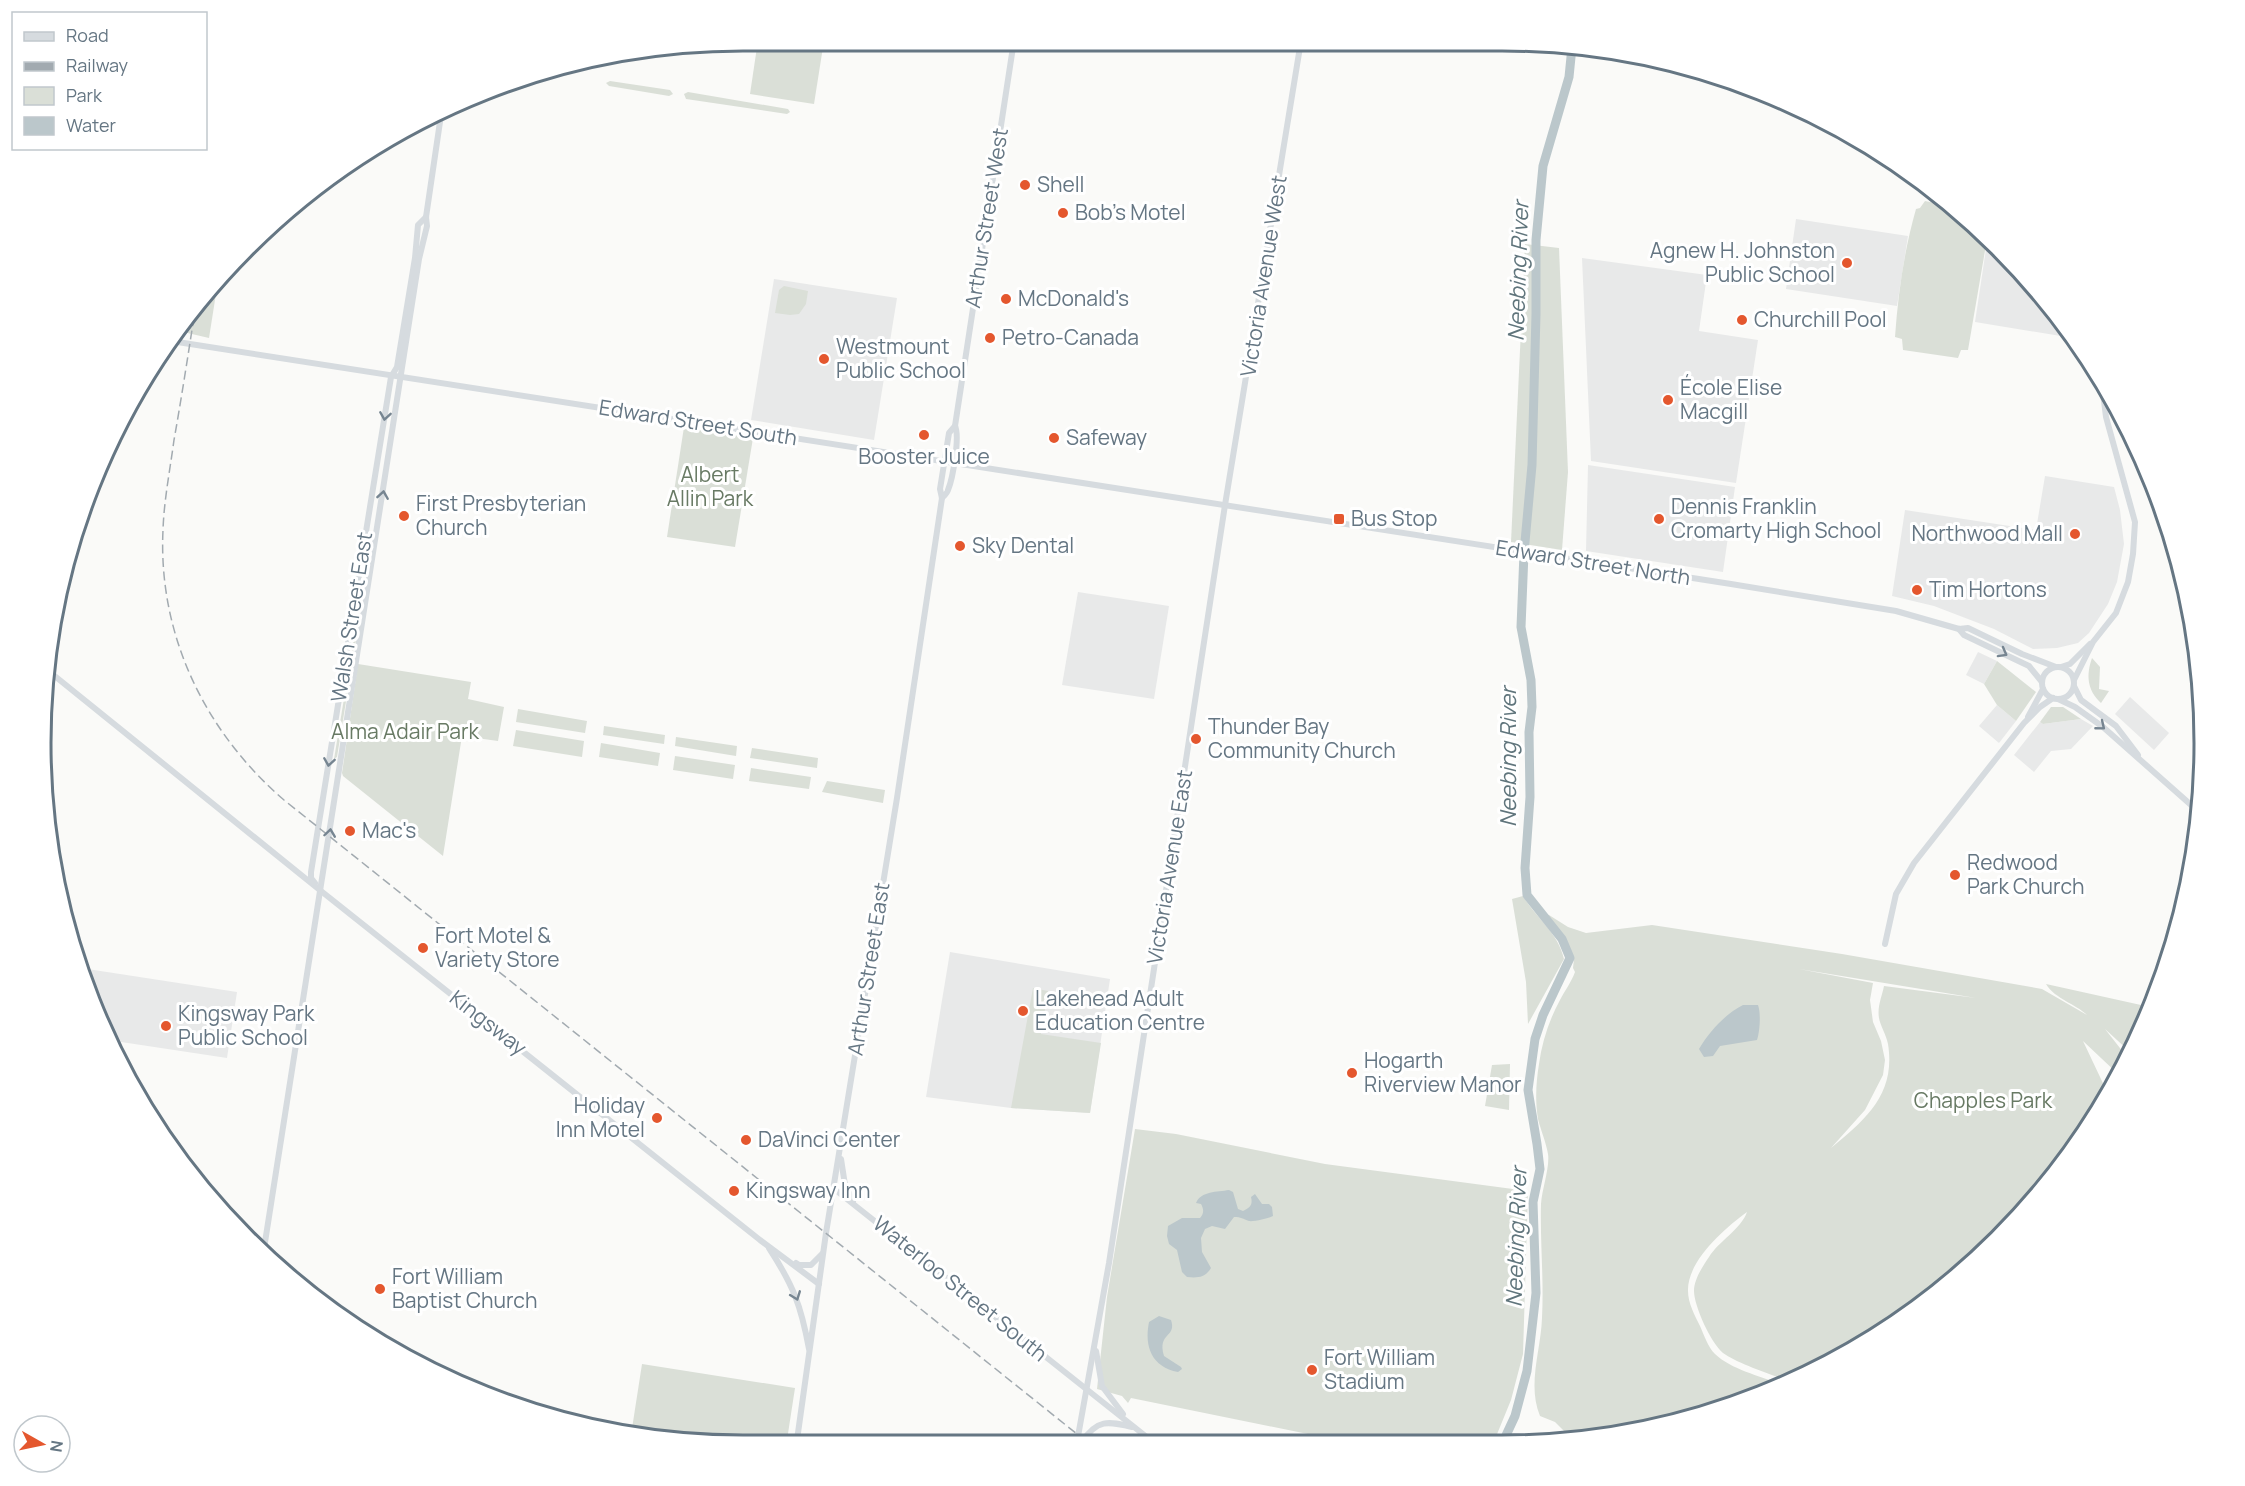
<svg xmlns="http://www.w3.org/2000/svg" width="2245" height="1486" font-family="Manrope,sans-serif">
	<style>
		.built { fill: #e8e9e9 }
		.green { fill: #dadfd7; fill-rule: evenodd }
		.water { fill: #bbc7cb }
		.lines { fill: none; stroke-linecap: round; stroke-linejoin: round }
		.river { stroke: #bbc7cb; stroke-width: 9 }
		.secondary { stroke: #d6dbdf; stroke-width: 6 }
		.rail { stroke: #a2aab0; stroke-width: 1.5; stroke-dasharray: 9 4.5; stroke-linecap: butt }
		.oneway { stroke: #768591 }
		.poi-dot { fill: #e4572e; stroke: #fff; stroke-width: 2 }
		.labels { text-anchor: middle; stroke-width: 6; stroke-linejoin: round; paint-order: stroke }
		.poi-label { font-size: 21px; fill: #657683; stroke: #fff; text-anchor: start }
		.street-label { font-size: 21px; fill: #657683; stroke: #fff }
		.park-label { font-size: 21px; fill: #687a64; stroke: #fff }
		.water-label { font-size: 22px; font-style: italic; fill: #60757c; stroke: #fff }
		.rim { fill: none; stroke: #657683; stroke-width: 3 }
	</style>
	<rect width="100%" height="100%" fill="#fafaf8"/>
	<g class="built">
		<polygon points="1796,219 1908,236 1897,306 1786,289"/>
		<polygon points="1986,249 1999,251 2060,316 2073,338 1975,322"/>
		<polygon points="1582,258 1707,275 1699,331 1758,340 1736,483 1591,461"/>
		<polygon points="774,279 897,298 874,440 751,420"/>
		<polygon points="1588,465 1735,487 1723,572 1586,551"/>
		<polygon points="2045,476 2114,487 2120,510 2124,544 2117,582 2108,604 2089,633 2078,643 2057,648 2033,649 1994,629 1934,606 1892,596 1905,510 2036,530"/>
		<polygon points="1078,592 1169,606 1154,699 1062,685"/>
		<polygon points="1978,652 1997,661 1984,684 1966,675"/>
		<polygon points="2130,697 2169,733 2154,750 2115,714"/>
		<polygon points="1997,705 2016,721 1999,743 1979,726"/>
		<polygon points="2081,719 2093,726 2071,749 2051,751 2034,772 2014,755 2040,722 2043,724"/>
		<polygon points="950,952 1110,979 1090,1113 1011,1108 926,1097"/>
		<polygon points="81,968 237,992 227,1058 108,1040 94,1012"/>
	</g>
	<g class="green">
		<polygon points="757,47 823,47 814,104 750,94"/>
		<polygon points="610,81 670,90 673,94 669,96 609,86 606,83"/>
		<polygon points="688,92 788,109 790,112 787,114 686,99 684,94"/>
		<path d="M 1925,201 C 1961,208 1962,212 1987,239 L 1968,350 L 1961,350 L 1958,358 L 1903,350 L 1902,339 L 1895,337 C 1898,294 1904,251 1916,209 L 1920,208 Z"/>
		<polygon points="1525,244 1559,248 1568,472 1562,550 1511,542"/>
		<polygon points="218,281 209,338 179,331 186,315"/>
		<polygon points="784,286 808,291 806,304 799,314 790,315 775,313 779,290"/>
		<polygon points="684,427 753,438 735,547 667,537"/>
		<polygon points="358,614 360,615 337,757 334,759"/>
		<path d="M 2092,658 L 2100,667 L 2099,689 L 2109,691 L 2101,703 C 2087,690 2086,675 2092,658 Z"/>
		<polygon points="1997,661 2036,692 2016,721 1997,705 1984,684"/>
		<polygon points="358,664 471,682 468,699 504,707 498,741 462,736 443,856 343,776 342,773"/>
		<polygon points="2051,707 2063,707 2081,719 2043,724 2040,722"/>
		<polygon points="518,709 587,721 585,733 516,722"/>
		<polygon points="604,726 665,735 664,744 603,735"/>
		<polygon points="516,730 584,741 582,757 513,746"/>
		<polygon points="676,737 737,746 736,756 675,746"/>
		<polygon points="601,743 660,753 658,766 599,757"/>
		<polygon points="752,748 818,758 817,768 750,758"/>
		<polygon points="675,756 735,765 733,779 673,770"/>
		<polygon points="751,768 811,777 809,789 749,781"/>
		<polygon points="827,781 885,790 883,803 822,792"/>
		<path d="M 1523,896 C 1536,918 1558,932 1564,959 L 1528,1024 L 1526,982 L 1512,899 Z"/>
		<path d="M 1541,913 L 1549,915 L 1568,927 L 1586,933 L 1652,925 L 1842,954 L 2042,989 L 2087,1015 C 2076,1004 2055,999 2046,984 L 2150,1007 L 2130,1052 L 2105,1029 L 2127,1057 L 2119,1075 L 2083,1041 L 2109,1096 L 2030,1206 L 1929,1301 L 1812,1373 L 1791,1381 C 1773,1376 1737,1363 1723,1353 C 1711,1343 1694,1306 1694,1291 C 1694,1279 1703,1266 1709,1257 C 1719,1241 1741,1229 1747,1212 C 1725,1228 1687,1261 1688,1291 C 1688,1303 1695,1316 1700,1326 C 1704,1335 1708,1347 1715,1354 C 1732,1370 1761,1376 1782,1385 L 1683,1422 L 1573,1440 L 1555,1422 L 1540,1416 C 1527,1385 1541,1350 1542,1318 C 1544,1279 1540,1242 1541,1204 C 1542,1189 1550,1167 1548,1154 C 1546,1142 1541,1131 1538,1119 C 1535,1101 1536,1082 1539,1064 C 1542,1042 1549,1020 1560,1000 C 1565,990 1571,983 1575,972 L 1573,968 L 1574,959 L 1570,958 L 1562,939 ZM 1799,969 L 1976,998 L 1884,986 C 1882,996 1877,1007 1879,1018 C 1880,1025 1886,1034 1888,1044 C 1896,1094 1866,1119 1831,1148 L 1865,1110 L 1883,1075 L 1885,1060 L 1881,1041 L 1873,1022 L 1870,1000 L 1873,983 Z"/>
		<polygon points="1033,988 1048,991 1041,1034 1101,1043 1090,1113 1011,1108"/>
		<polygon points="1510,1064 1509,1110 1485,1106 1492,1065"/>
		<polygon points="1135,1129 1176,1134 1325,1164 1528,1191 1523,1354 1511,1400 1493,1444 1352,1443 1131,1398 1128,1403 1122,1396 1097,1389 1107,1297"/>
		<polygon points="642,1364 795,1388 787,1440 651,1439 631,1435"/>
	</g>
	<g class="water">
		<path d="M 1743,1005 L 1758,1005 C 1761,1013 1760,1031 1757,1040 L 1720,1046 L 1713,1056 L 1704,1057 L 1699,1049 C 1709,1032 1725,1014 1743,1005 Z"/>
		<path d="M 1229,1190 L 1233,1192 L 1238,1209 L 1243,1211 C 1250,1208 1253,1205 1251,1197 L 1255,1194 L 1262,1204 L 1269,1204 L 1272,1207 L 1273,1216 C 1270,1218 1253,1222 1249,1221 C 1243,1219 1241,1217 1234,1217 L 1225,1229 L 1212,1226 L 1205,1229 L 1201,1238 L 1202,1252 L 1211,1268 C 1205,1278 1197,1278 1187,1277 L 1182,1272 L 1177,1250 L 1169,1244 L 1167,1236 L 1168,1226 L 1182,1218 L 1200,1218 C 1204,1214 1204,1209 1201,1204 L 1196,1203 C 1201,1191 1217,1192 1229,1190 Z"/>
		<path d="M 1159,1316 L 1171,1320 C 1177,1338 1157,1332 1164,1356 L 1181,1367 L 1182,1369 L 1178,1372 C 1152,1367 1144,1347 1149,1322 Z"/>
	</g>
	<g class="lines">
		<polyline class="river" points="1502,1444 1515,1416 1527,1371 1536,1293 1533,1202 1540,1169 1537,1144 1528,1090 1535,1039 1543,1015 1570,958 1562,939 1527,895 1525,868 1530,797 1529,732 1532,707 1531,680 1521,627 1524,553 1532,465 1536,314 1536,240 1543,166 1569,77 1572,47"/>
		<g class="secondary">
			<polyline points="171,341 1731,584 1896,611 1959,629 1968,628 2022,654 2056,667"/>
			<path d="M 942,498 C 943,497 948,492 948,490 C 953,478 960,436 955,426 L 1013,47"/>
			<polyline points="1959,629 1964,635 2029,666 2042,682"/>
			<polyline points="2061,667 2070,664 2090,644"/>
			<circle cx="2058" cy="683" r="16"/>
			<polyline points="46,669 321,891 760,1240 819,1284"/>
			<polyline points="2074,680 2093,642 2116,613 2128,582 2133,554 2135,522 2106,417 2102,385"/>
			<polyline points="2074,686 2081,700 2116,726 2138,755"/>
			<polyline points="2058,699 2075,707 2103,727 2199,812"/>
			<polyline points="2028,717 2043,689"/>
			<polyline points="315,883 311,878 311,872 391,377 397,367 415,258 418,225 426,217"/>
			<polyline points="1885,944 1896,894 1914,863 2024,723 2040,707 2053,698"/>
			<polyline points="841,1159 845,1185 853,1201"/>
			<polyline points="833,1188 1153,1442"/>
			<path d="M 769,1248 C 793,1285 801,1305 809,1349"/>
			<polyline points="263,1255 419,259 427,226 426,217 441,115"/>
			<polyline points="796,1263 799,1265 811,1265 822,1254"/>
			<polyline points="1096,1351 1102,1386 1123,1414"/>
			<polyline points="797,1440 826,1233 897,798 942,498 940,489 949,433 955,426"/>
			<polyline points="1077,1442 1109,1263 1225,505 1300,47"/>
			<path d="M 1082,1442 C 1097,1419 1108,1421 1132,1427"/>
		</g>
		<path class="rail" d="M 196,304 C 189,349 182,395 174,440 C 170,470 164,500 163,530 C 158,635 205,732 284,800 L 1087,1442"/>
	</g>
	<defs><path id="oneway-chevron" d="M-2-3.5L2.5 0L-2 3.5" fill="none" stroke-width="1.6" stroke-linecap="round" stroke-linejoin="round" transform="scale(1.5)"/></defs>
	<g class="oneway">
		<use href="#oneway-chevron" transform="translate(385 416) rotate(99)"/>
		<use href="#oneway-chevron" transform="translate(383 495) rotate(-81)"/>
		<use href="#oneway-chevron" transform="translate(2003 653) rotate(29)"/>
		<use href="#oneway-chevron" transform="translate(2101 726) rotate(39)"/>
		<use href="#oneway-chevron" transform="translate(329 762) rotate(99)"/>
		<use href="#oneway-chevron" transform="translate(330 833) rotate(-82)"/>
		<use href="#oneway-chevron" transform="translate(796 1296) rotate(69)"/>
	</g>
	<g class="poi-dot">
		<circle cx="1025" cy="185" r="6"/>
		<circle cx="1063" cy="213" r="6"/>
		<circle cx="1847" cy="263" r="6"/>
		<circle cx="1006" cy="299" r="6"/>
		<circle cx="1742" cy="320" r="6"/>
		<circle cx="990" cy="338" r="6"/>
		<circle cx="824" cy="359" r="6"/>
		<circle cx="1668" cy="400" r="6"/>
		<circle cx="924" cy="435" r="6"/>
		<circle cx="1054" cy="438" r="6"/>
		<circle cx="404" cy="516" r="6"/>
		<rect x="1333" y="513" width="12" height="12" rx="3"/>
		<circle cx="1659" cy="519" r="6"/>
		<circle cx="2075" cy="534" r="6"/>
		<circle cx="960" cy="546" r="6"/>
		<circle cx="1917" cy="590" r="6"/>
		<circle cx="1196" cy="739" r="6"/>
		<circle cx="350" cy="831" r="6"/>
		<circle cx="1955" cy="875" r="6"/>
		<circle cx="423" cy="948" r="6"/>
		<circle cx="1023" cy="1011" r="6"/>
		<circle cx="166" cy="1026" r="6"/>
		<circle cx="1352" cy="1073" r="6"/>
		<circle cx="657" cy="1118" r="6"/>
		<circle cx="746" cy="1140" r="6"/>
		<circle cx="734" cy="1191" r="6"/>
		<circle cx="380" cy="1289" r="6"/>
		<circle cx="1312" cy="1370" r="6"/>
	</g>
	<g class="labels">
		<g class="poi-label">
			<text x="1037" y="192">Shell</text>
			<text x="1075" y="220">Bob's Motel</text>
			<text x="1835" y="258" text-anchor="end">Agnew H. Johnston<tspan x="1835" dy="24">Public School</tspan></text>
			<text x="1018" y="306">McDonald's</text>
			<text x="1754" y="327">Churchill Pool</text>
			<text x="1002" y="345">Petro-Canada</text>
			<text x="836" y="354">Westmount<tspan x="836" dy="24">Public School</tspan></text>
			<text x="1680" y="395">École Elise<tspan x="1680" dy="24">Macgill</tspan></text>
			<text x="1066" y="445">Safeway</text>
			<text x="924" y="464" text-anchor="middle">Booster Juice</text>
			<text x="416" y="511">First Presbyterian<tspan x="416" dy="24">Church</tspan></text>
			<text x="1671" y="514">Dennis Franklin<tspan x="1671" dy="24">Cromarty High School</tspan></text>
			<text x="1351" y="526">Bus Stop</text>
			<text x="2063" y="541" text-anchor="end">Northwood Mall</text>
			<text x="972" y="553">Sky Dental</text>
			<text x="1929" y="597">Tim Hortons</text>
			<text x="1208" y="734">Thunder Bay<tspan x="1208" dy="24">Community Church</tspan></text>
			<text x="362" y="838">Mac's</text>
			<text x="1967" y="870">Redwood<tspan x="1967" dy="24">Park Church</tspan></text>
			<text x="435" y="943">Fort Motel &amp;<tspan x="435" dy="24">Variety Store</tspan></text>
			<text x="1035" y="1006">Lakehead Adult<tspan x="1035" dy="24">Education Centre</tspan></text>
			<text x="178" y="1021">Kingsway Park<tspan x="178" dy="24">Public School</tspan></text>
			<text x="1364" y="1068">Hogarth<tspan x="1364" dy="24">Riverview Manor</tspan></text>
			<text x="645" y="1113" text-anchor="end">Holiday<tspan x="645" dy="24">Inn Motel</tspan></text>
			<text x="758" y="1147">DaVinci Center</text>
			<text x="746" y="1198">Kingsway Inn</text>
			<text x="392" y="1284">Fort William<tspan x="392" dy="24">Baptist Church</tspan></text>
			<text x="1324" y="1365">Fort William<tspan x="1324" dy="24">Stadium</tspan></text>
		</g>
		<g class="street-label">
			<text transform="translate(987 218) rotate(-81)" y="7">Arthur Street West</text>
			<text transform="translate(1264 276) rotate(-81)" y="7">Victoria Avenue West</text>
			<text transform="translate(698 423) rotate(9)" y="7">Edward Street South</text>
			<text transform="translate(1593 563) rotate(9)" y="7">Edward Street North</text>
			<text transform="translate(352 617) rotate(-81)" y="7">Walsh Street East</text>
			<text transform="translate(1170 867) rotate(-81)" y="7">Victoria Avenue East</text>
			<text transform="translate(869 969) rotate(-81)" y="7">Arthur Street East</text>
			<text transform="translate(488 1023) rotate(38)" y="7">Kingsway</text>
			<text transform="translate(960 1289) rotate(39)" y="7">Waterloo Street South</text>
		</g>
		<g class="park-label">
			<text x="710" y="482">Albert<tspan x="710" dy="24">Allin Park</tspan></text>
			<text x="405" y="739">Alma Adair Park</text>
			<text x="1983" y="1108">Chapples Park</text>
		</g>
		<g class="water-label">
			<text transform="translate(1518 271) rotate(-88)" y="8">Neebing River</text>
			<text transform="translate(1508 757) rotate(-90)" y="8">Neebing River</text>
			<text transform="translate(1516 1237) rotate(-88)" y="8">Neebing River</text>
		</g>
	</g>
	<path d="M0 0H2245V1486H0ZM743 51H1502A692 692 0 0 1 2194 743V743A692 692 0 0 1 1502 1435H743A692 692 0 0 1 51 743V743A692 692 0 0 1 743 51Z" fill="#fff" fill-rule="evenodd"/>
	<path class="rim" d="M743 51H1502A692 692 0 0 1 2194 743V743A692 692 0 0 1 1502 1435H743A692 692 0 0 1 51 743V743A692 692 0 0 1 743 51Z"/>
	<rect x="12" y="12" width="195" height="138" fill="#ffffff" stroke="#c1c8cd" stroke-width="1.5"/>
	<rect x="24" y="32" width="30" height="9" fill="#d6dbdf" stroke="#c1c8cd" stroke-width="1.5"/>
	<text x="66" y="42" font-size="18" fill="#657683">Road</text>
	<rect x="24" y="62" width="30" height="9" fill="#a2aab0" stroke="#c1c8cd" stroke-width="1.5"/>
	<text x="66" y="72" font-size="18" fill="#657683">Railway</text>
	<rect x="24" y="87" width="30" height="18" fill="#dadfd7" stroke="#c1c8cd" stroke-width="1.5"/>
	<text x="66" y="102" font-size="18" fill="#657683">Park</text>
	<rect x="24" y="117" width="30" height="18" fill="#bbc7cb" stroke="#c1c8cd" stroke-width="1.5"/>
	<text x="66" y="132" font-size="18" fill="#657683">Water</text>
	<g transform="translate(42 1444) rotate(99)"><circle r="28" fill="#ffffff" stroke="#c1c8cd" stroke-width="1.5"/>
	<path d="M0-4.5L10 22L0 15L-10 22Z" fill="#e4572e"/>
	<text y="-9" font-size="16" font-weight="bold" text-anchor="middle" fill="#657683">N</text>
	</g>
</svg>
